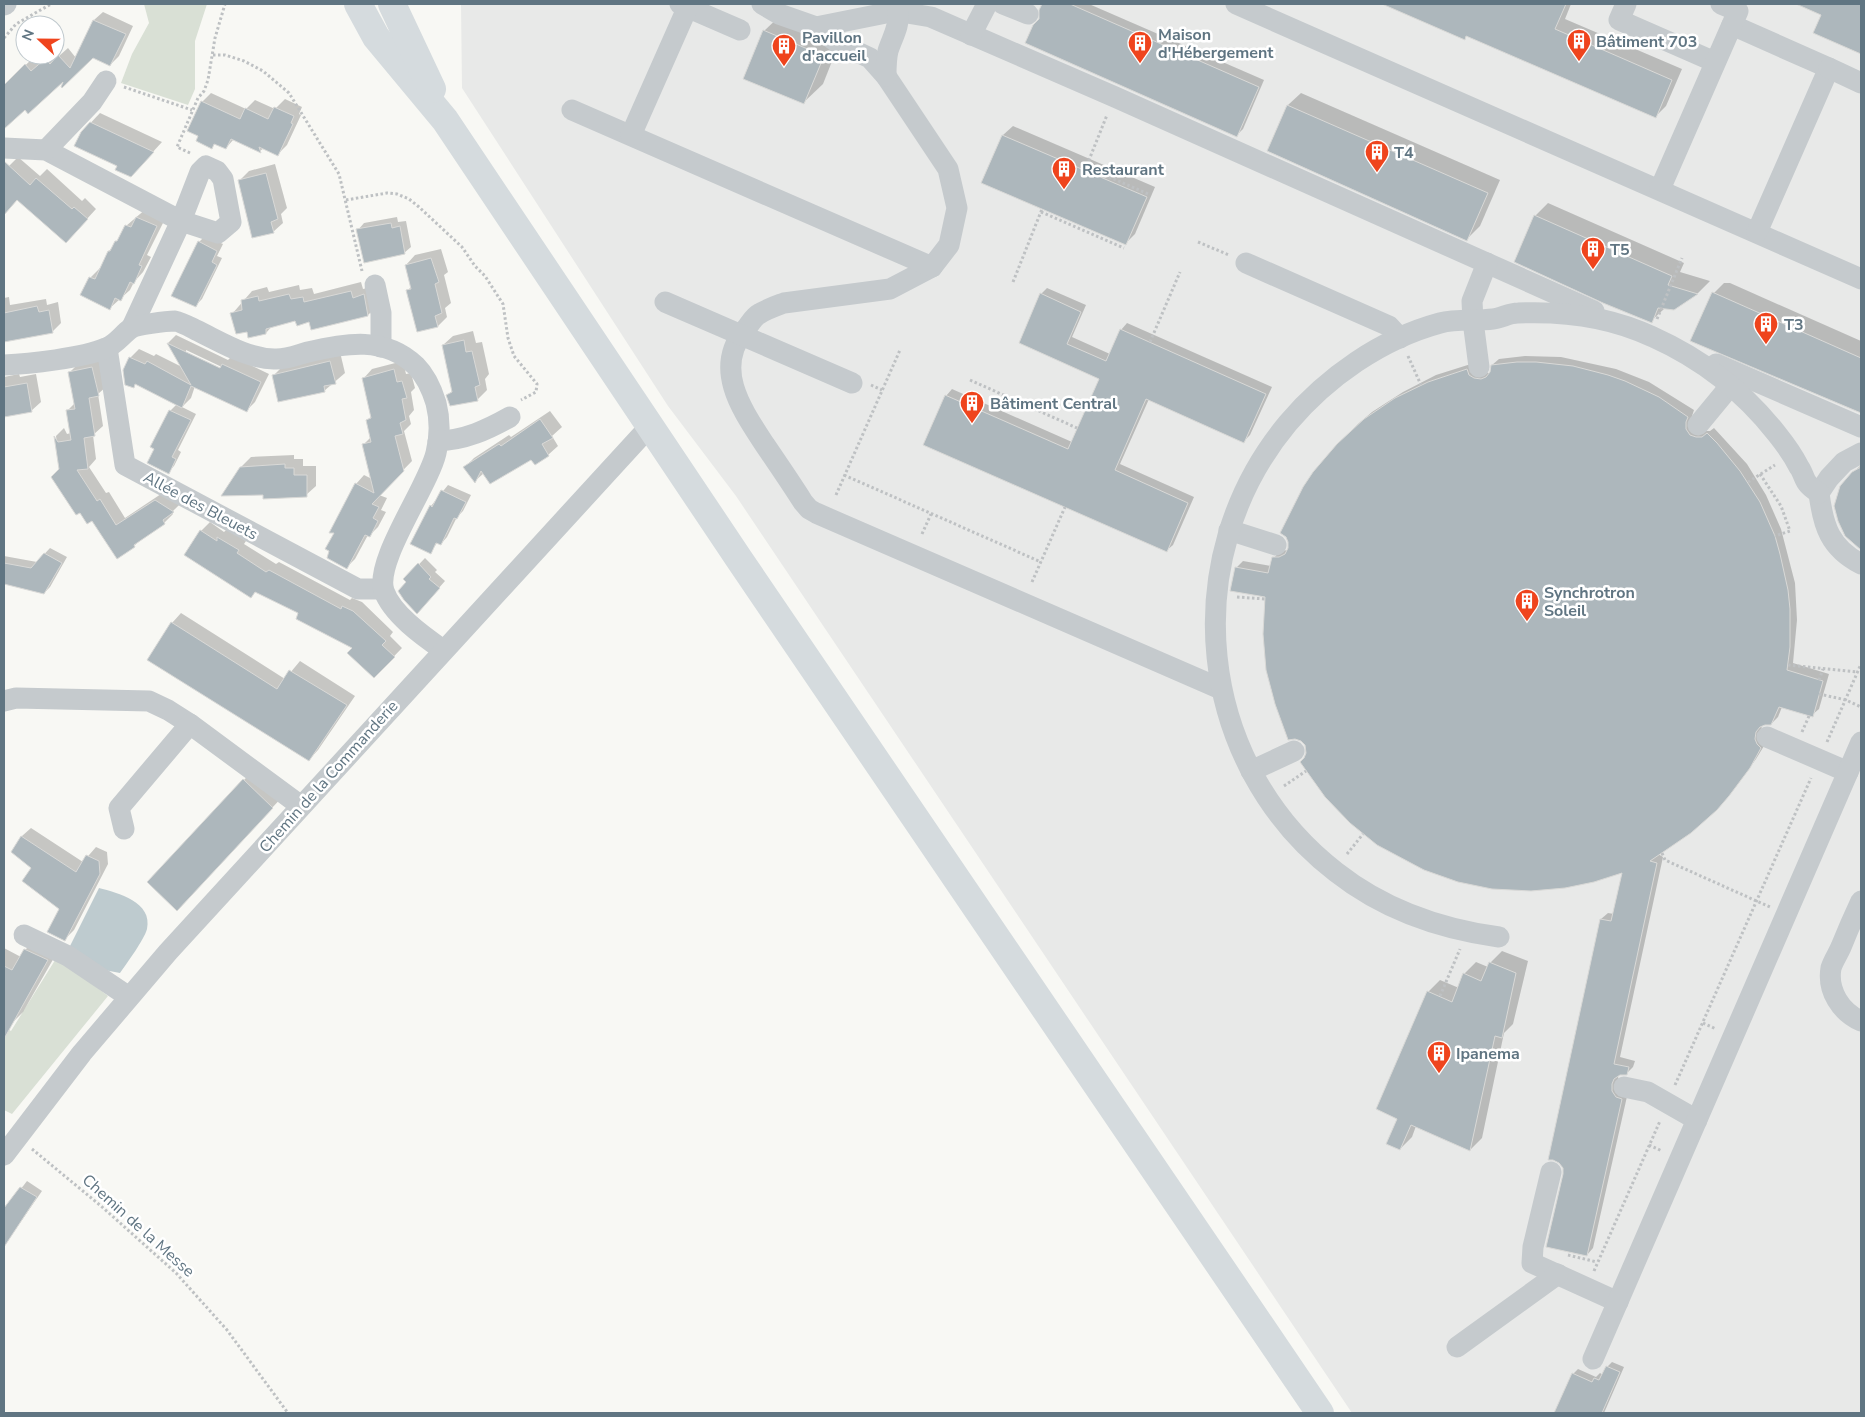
<svg xmlns="http://www.w3.org/2000/svg" width="1865" height="1417" font-family="'Nunito Sans',sans-serif">
	<style>
		.built { fill: #e8e9e8 }
		.green { fill: #d9e0d5 }
		.water { fill: #becbcf }
		.shadow { fill: #0003; fill-rule: evenodd }
		.building { fill: #adb7bc; stroke: #d9d9d7 }
		.lines { fill: none; stroke-linecap: round; stroke-linejoin: round }
		.path { stroke: #bec1c3; stroke-width: 3; stroke-dasharray: 2.5 2.5; stroke-linecap: butt }
		.minor { stroke: #c5cacd; stroke-width: 21 }
		.major { stroke: #d5dbde; stroke-width: 28 }
		.labels { text-anchor: middle; stroke-width: 5; stroke-linejoin: round; paint-order: stroke }
		.poi-label { font-size: 16px; font-weight: bold; fill: #607582; stroke: #fff; text-anchor: start }
		.street-label { font-size: 16px; fill: #607582; stroke: #fff }
	</style>
	<rect width="100%" height="100%" fill="#f8f8f4"/>
	<polygon class="built" points="461,4 1861,4 1861,1413 1352,1413 736,496 668,406 462,88"/>
	<g class="green">
		<polygon points="144,4 207,4 195,41 195,89 188,105 121,83 132,54 149,23"/>
		<polygon points="57,957 108,996 12,1114 4,1110 4,1027 11,1031"/>
	</g>
	<path class="water" d="M 99,888 C 118,893 153,902 147,929 C 144,940 127,963 120,973 L 99,969 L 69,948 Z"/>
	<g class="shadow">
		<polygon points="1044,4 1089,4 1264,80 1243,129 1237,135 1041,19 1041,10"/>
		<polygon points="1385,4 1571,4 1565,19 1682,69 1666,106 1656,116 1468,35 1464,38"/>
		<polygon points="1799,4 1861,4 1861,53 1815,33 1823,14"/>
		<polygon points="103,12 133,26 119,56 110,65 93,57 25,109 4,127 4,86 34,57 40,64 50,55 55,55 55,52 59,56 68,48 76,58 94,20"/>
		<polygon points="784,12 842,36 823,84 803,103 764,31"/>
		<polygon points="211,93 246,109 255,100 275,109 285,99 302,107 299,114 301,115 287,145 278,154 264,148 260,151 234,139 226,148 216,143 212,147 202,102"/>
		<polygon points="1301,93 1500,180 1480,226 1467,239 1268,150 1288,105"/>
		<polygon points="100,113 162,142 140,166 119,166 82,132"/>
		<polygon points="1013,126 1155,187 1135,234 1125,244 983,182 1003,135"/>
		<polygon points="18,157 40,176 47,169 82,201 85,198 96,209 75,232 17,199 9,208 4,204 4,171"/>
		<polygon points="275,164 287,208 281,214 283,223 273,232 239,181 249,171"/>
		<polygon points="1548,203 1684,263 1680,272 1710,281 1698,293 1673,309 1664,309 1651,321 1535,216"/>
		<polygon points="147,208 166,217 147,255 151,257 143,272 134,282 130,290 110,308 90,278 100,268 101,269 109,251 121,237 126,226"/>
		<polygon points="397,217 398,222 406,221 411,247 404,253 358,230 364,223"/>
		<polygon points="205,236 223,244 217,256 222,258 202,299 195,306 199,242"/>
		<polygon points="441,249 448,272 444,275 451,303 445,308 447,317 438,326 408,290 411,287 406,265 415,255"/>
		<polygon points="361,282 363,289 374,286 378,305 368,315 312,329 310,321 296,320 273,325 266,333 248,331 232,314 252,291 267,287 269,292 299,285 300,290 312,288 314,294"/>
		<polygon points="1724,283 1730,283 1861,341 1861,412 1692,340 1712,295"/>
		<polygon points="1047,288 1086,305 1072,337 1110,354 1121,330 1127,323 1272,387 1250,435 1244,441 1149,399 1120,464 1194,497 1173,545 1166,551 946,396 952,389 1072,442 1100,378 1021,343 1041,294"/>
		<polygon points="9,297 10,305 46,299 47,305 58,302 61,323 52,332 4,339 4,298"/>
		<polygon points="473,331 476,343 482,342 489,374 485,379 487,390 477,400 448,395 453,390 443,345 453,336"/>
		<path d="M 176,335 L 228,360 L 232,356 L 269,374 L 255,402 L 246,411 L 195,386 L 191,398 L 182,407 L 196,414 L 178,450 L 181,452 L 174,466 L 168,472 L 170,411 L 177,404 L 136,384 L 133,387 L 130,358 L 139,349 L 154,356 L 156,354 L 182,367 L 168,343 ZM 186,350 L 226,369 L 225,372 L 186,353 Z"/>
		<polygon points="340,352 345,373 324,391 274,375 284,365"/>
		<polygon points="1525,356 1561,357 1616,369 1649,382 1694,410 1692,416 1704,431 1710,431 1714,428 1747,464 1766,495 1781,529 1795,583 1797,620 1793,663 1829,674 1819,709 1812,715 1782,707 1778,717 1771,724 1762,725 1761,732 1767,741 1756,759 1735,788 1724,801 1658,854 1663,857 1620,1057 1635,1061 1633,1067 1626,1074 1619,1074 1618,1076 1619,1084 1628,1092 1593,1248 1587,1255 1564,1175 1601,919 1608,913 1614,914 1624,872 1308,753 1266,596 1236,568 1243,561 1271,566 1274,558 1280,551 1289,550 1326,458 1358,424 1372,412 1403,392 1436,375 1474,363 1481,372 1489,373 1492,372 1492,365 1499,359"/>
		<polygon points="100,359 107,386 98,394 103,426 93,435 96,459 89,467 106,493 109,492 125,518 164,492 181,503 172,512 173,514 164,523 143,538 135,545 131,539 133,546 135,546 117,557 60,469 56,436 64,428 67,434 71,433 67,411 75,403 70,372 78,364"/>
		<polygon points="403,361 406,374 411,373 415,388 411,392 414,410 409,416 411,424 404,431 412,461 379,495 387,498 381,510 386,512 378,527 370,535 368,535 355,559 347,567 336,531 356,484 364,475 372,479 364,444 371,437 367,420 372,416 364,378 372,369"/>
		<polygon points="19,374 20,377 36,374 41,402 31,411 4,416 4,377"/>
		<polygon points="550,411 562,427 552,436 558,446 548,455 531,458 484,473 475,481 465,467 474,458 509,435 511,437"/>
		<polygon points="294,455 294,459 303,459 303,466 316,466 316,486 306,495 264,494 241,467 251,457"/>
		<polygon points="1861,465 1861,548 1858,546 1851,475"/>
		<polygon points="448,485 471,495 463,511 457,517 447,537 441,544 438,542 430,552 431,506"/>
		<polygon points="210,522 224,532 227,529 246,541 244,544 276,564 279,562 350,600 352,598 362,602 393,632 390,636 402,648 374,677 354,648 300,612 256,591 251,596 186,555 201,531"/>
		<polygon points="50,548 67,557 50,587 44,593 4,582 4,556 37,562"/>
		<polygon points="425,558 437,570 435,572 445,581 423,606 405,579"/>
		<polygon points="181,613 285,679 300,661 355,696 318,750 309,760 172,623"/>
		<polygon points="256,767 285,794 190,896 244,780"/>
		<polygon points="31,828 83,862 96,847 107,852 108,864 74,930 65,939 60,908 33,868 12,852 22,836"/>
		<polygon points="37,938 59,949 23,1012 12,1023 4,1019 4,948 21,957 25,950"/>
		<polygon points="1502,951 1528,961 1513,1024 1504,1033 1482,1138 1470,1150 1416,1126 1412,1137 1400,1149 1399,1118 1428,992 1440,980 1459,988 1464,974 1476,962 1488,967 1490,963"/>
		<polygon points="27,1181 42,1191 4,1246 4,1211"/>
		<polygon points="1612,1362 1624,1367 1604,1413 1556,1413 1573,1374 1578,1369 1596,1377 1600,1373 1603,1375 1607,1367"/>
	</g>
	<g class="building">
		<polygon points="1042,4 1070,4 1259,87 1237,137 1025,43 1033,25 1039,19 1039,10"/>
		<polygon points="1382,4 1566,4 1555,29 1672,80 1656,118 1466,36 1465,40"/>
		<polygon points="1796,4 1861,4 1861,54 1813,33 1821,15"/>
		<polygon points="93,20 126,34 110,66 93,58 62,88 61,87 63,82 28,114 25,110 4,129 4,85 25,64 31,71 45,59 50,64 58,55 70,68"/>
		<polygon points="763,30 824,56 804,104 743,79"/>
		<polygon points="201,101 240,119 245,108 268,119 274,107 294,116 291,123 293,124 278,156 259,147 261,153 231,139 226,149 214,144 212,149 196,141 198,136 187,131"/>
		<polygon points="1287,105 1488,193 1467,241 1267,151"/>
		<polygon points="90,122 154,152 131,177 115,170 117,166 74,146 81,132"/>
		<polygon points="1002,135 1147,197 1126,245 981,183"/>
		<polygon points="4,161 30,185 36,178 72,209 74,207 88,219 66,243 17,200 4,215"/>
		<polygon points="266,173 278,219 271,222 274,233 252,238 238,180"/>
		<polygon points="1534,215 1672,276 1668,285 1698,294 1674,310 1658,308 1652,323 1603,303 1514,262"/>
		<polygon points="136,217 157,226 139,265 142,266 134,284 130,282 121,301 115,298 110,310 80,295 89,277 95,279 108,251 110,251 115,241 117,241 125,225 131,227"/>
		<polygon points="391,223 392,228 400,226 405,254 364,263 356,229"/>
		<polygon points="198,241 217,251 212,262 217,265 196,307 171,296"/>
		<polygon points="431,258 439,282 435,284 442,313 435,316 438,327 417,332 406,290 411,289 405,265"/>
		<polygon points="351,291 353,298 364,294 368,316 311,330 309,322 297,326 295,321 266,329 266,334 248,338 247,332 236,334 230,313 242,310 241,300 258,296 259,301 289,294 291,299 303,297 304,302"/>
		<polygon points="1712,292 1861,358 1861,413 1690,341"/>
		<polygon points="1040,293 1081,312 1067,344 1106,361 1120,329 1266,394 1244,443 1146,399 1115,470 1188,503 1167,552 923,445 945,395 1068,449 1099,379 1019,343"/>
		<polygon points="37,306 39,312 49,310 53,333 4,342 4,313"/>
		<polygon points="464,340 466,352 472,351 480,385 475,387 478,401 450,406 446,395 452,392 442,345"/>
		<polygon points="167,343 220,368 222,364 261,382 247,412 191,386 182,408 135,384 134,388 125,385 123,370 129,357 145,364 147,361 191,385"/>
		<polygon points="330,361 336,384 324,386 325,392 278,402 272,375"/>
		<polygon points="1517,362 1536,362 1573,366 1608,375 1625,381 1659,397 1688,417 1686,422 1686,429 1690,435 1696,437 1702,437 1707,433 1717,443 1740,471 1760,502 1775,536 1780,554 1788,590 1790,609 1790,647 1787,670 1823,681 1813,717 1779,707 1771,725 1765,725 1760,727 1756,732 1755,739 1757,744 1761,748 1750,768 1729,796 1717,810 1691,833 1650,861 1657,863 1614,1064 1629,1067 1627,1075 1620,1075 1614,1079 1612,1084 1612,1091 1616,1097 1622,1099 1587,1256 1546,1247 1563,1174 1563,1168 1559,1163 1553,1160 1548,1160 1600,919 1611,921 1622,873 1594,882 1565,888 1531,891 1492,889 1458,882 1424,870 1377,845 1350,823 1325,797 1300,762 1304,758 1306,753 1305,745 1301,741 1295,739 1288,740 1287,737 1275,704 1266,670 1263,634 1265,597 1230,591 1235,567 1268,573 1272,557 1279,557 1285,554 1288,548 1288,542 1286,537 1280,533 1303,487 1313,472 1337,444 1364,419 1395,398 1428,382 1467,369 1469,375 1474,378 1481,379 1486,377 1490,372 1491,365"/>
		<polygon points="92,367 99,396 89,398 95,436 84,438 88,469 77,470 97,501 100,499 116,525 155,500 174,512 163,520 165,524 134,545 135,547 117,559 92,521 87,524 80,513 76,515 51,477 59,469 54,436 58,442 71,440 66,410 75,409 68,372"/>
		<polygon points="394,369 397,382 402,381 407,398 402,399 406,420 400,423 403,434 395,436 404,471 372,504 379,507 373,518 378,521 370,537 365,535 347,569 327,558 329,551 325,549 334,533 329,533 355,483 374,493 362,444 371,442 366,420 371,418 362,378"/>
		<polygon points="27,383 32,412 4,417 4,387"/>
		<polygon points="169,410 191,420 172,457 176,459 169,474 147,463 154,449 150,447"/>
		<polygon points="540,419 553,438 542,444 549,456 535,465 531,460 490,484 481,471 475,483 463,467 499,444 501,446"/>
		<polygon points="285,464 285,468 294,468 294,475 307,475 307,497 263,499 263,495 221,496 240,467"/>
		<polygon points="1861,467 1861,550 1845,536 1838,521 1834,506 1840,486 1852,472"/>
		<polygon points="441,490 466,502 457,519 454,518 441,545 436,543 431,554 410,544 430,505 432,507"/>
		<polygon points="200,530 217,541 217,537 239,550 237,553 266,572 269,570 341,609 342,606 353,611 386,641 382,645 395,657 374,678 347,653 352,648 296,619 298,613 255,592 251,598 184,555"/>
		<polygon points="44,553 62,563 44,594 4,584 4,563 31,568"/>
		<polygon points="418,563 431,577 429,579 440,588 417,614 404,600 398,591 406,582 403,579"/>
		<polygon points="171,622 277,689 289,670 347,705 309,761 147,660"/>
		<polygon points="243,779 273,808 177,911 147,882"/>
		<polygon points="21,836 76,872 86,855 99,861 100,874 65,941 47,932 59,909 22,881 31,868 11,852"/>
		<polygon points="24,949 48,960 4,1039 4,966 12,970"/>
		<polygon points="1489,962 1516,973 1502,1038 1495,1036 1470,1151 1411,1125 1400,1150 1386,1144 1397,1119 1376,1109 1427,991 1452,1002 1463,973 1481,981"/>
		<polygon points="20,1187 37,1197 4,1247 4,1208"/>
		<polygon points="1606,1366 1620,1372 1602,1413 1554,1413 1572,1373 1592,1382 1594,1378 1599,1380"/>
	</g>
	<g class="lines">
		<g class="path">
			<polyline points="4,38 16,24 51,4"/>
			<polyline points="213,55 225,55 244,61 263,71 289,93 339,174 362,271"/>
			<polyline points="124,87 192,110"/>
			<polyline points="190,153 177,147 198,98 204,91 208,80 215,38 225,4"/>
			<polyline points="1086,167 1148,194"/>
			<polyline points="1085,170 1107,115"/>
			<polyline points="346,200 387,193 397,194 409,199 419,207 462,247 475,266 485,276 503,304 508,338 514,356 537,384 536,392 521,400"/>
			<polyline points="1041,212 1124,248"/>
			<polyline points="1198,242 1229,255"/>
			<polyline points="1013,282 1042,209"/>
			<polyline points="1657,319 1682,258"/>
			<polyline points="1150,342 1180,272"/>
			<polyline points="1408,356 1421,385"/>
			<polyline points="970,380 1077,428"/>
			<polyline points="871,385 882,390"/>
			<polyline points="1760,474 1781,506 1790,531 1775,536"/>
			<polyline points="844,475 1041,562"/>
			<polyline points="1748,482 1775,465"/>
			<polyline points="836,495 900,350"/>
			<polyline points="922,534 931,514"/>
			<polyline points="1032,582 1065,507"/>
			<polyline points="1237,597 1265,599"/>
			<polyline points="1788,665 1858,672"/>
			<polyline points="1819,680 1823,669"/>
			<polyline points="1819,694 1846,700 1861,707"/>
			<polyline points="1802,732 1809,716"/>
			<polyline points="1827,742 1861,664"/>
			<polyline points="1284,786 1306,771"/>
			<polyline points="1662,853 1665,860 1770,907"/>
			<polyline points="1347,854 1363,834"/>
			<polyline points="1440,996 1460,949"/>
			<polyline points="1703,1023 1716,1029"/>
			<polyline points="1675,1085 1811,778"/>
			<polyline points="1649,1145 1662,1151"/>
			<polyline points="32,1149 101,1206 176,1273 227,1330 288,1413"/>
			<polyline points="1568,1255 1597,1262"/>
			<polyline points="1594,1271 1660,1121"/>
		</g>
		<g class="minor">
			<polyline points="680,4 740,30"/>
			<path d="M 762,4 L 779,14 L 816,27 L 838,43 L 870,58 L 886,76 L 948,169 L 957,208 L 949,245 L 932,267 L 890,289 L 784,303 C 776,306 767,309 759,314 C 753,317 749,326 744,331 C 713,370 743,411 765,445 C 778,464 791,483 803,502 L 809,509 L 816,513 L 1221,689"/>
			<polyline points="1003,4 1028,14"/>
			<polyline points="1236,4 1861,279"/>
			<polyline points="1626,4 1619,20 1715,62"/>
			<polyline points="4,5 6,4"/>
			<polyline points="1732,25 1829,68 1757,232"/>
			<polyline points="816,27 891,12 907,13 931,17 1115,97 1594,311"/>
			<polyline points="971,35 987,4"/>
			<polyline points="1829,68 1861,83"/>
			<path d="M 886,76 C 886,68 886,59 888,51 C 892,38 900,26 898,12"/>
			<polyline points="572,110 932,267"/>
			<polyline points="631,135 689,4"/>
			<polyline points="4,148 46,150 181,221 218,233 231,222 223,179 217,171 206,166 200,172 181,221 132,327"/>
			<polyline points="46,150 92,102 106,81"/>
			<polyline points="1660,189 1738,11 1721,4"/>
			<polyline points="1246,263 1389,326 1400,338"/>
			<polyline points="375,285 381,313 381,347"/>
			<polyline points="665,302 852,383"/>
			<polyline points="107,348 125,465 358,589 383,589"/>
			<polyline points="1716,364 1861,427"/>
			<path d="M 4,365 C 29,364 83,358 106,348 C 115,345 122,335 130,329 C 135,325 167,321 175,321 C 181,322 190,327 196,330 C 221,342 246,358 274,359 C 285,360 297,355 308,352 C 346,343 385,336 416,366 C 426,376 432,390 436,403 C 440,419 440,437 436,453 C 428,487 374,561 384,591 C 392,614 423,636 443,650"/>
			<polyline points="1479,367 1473,321 1472,301 1487,263"/>
			<polyline points="1698,425 1731,385"/>
			<path d="M 438,441 C 465,440 487,430 510,417"/>
			<path d="M 1861,453 L 1844,462 L 1829,478 L 1819,493 C 1823,526 1830,548 1861,564"/>
			<polyline points="1229,530 1276,545"/>
			<polyline points="4,701 16,698 149,701 168,710 190,724"/>
			<polyline points="1767,737 1848,772"/>
			<polyline points="1251,771 1294,751"/>
			<polyline points="124,829 119,808 190,724 301,806"/>
			<path d="M 1861,901 C 1854,916 1847,932 1841,947 C 1838,954 1833,961 1831,968 C 1827,991 1841,1012 1861,1021"/>
			<polyline points="24,935 68,956 129,997"/>
			<path d="M 1499,937 C 1440,929 1383,909 1336,872 C 1196,764 1175,558 1288,423 C 1327,377 1381,339 1440,323 C 1456,319 1476,321 1493,319 C 1502,318 1509,313 1518,313 C 1564,311 1611,317 1653,337 C 1702,359 1744,392 1777,434 C 1785,444 1793,455 1799,467 C 1803,472 1804,480 1808,484 C 1811,488 1815,490 1819,493"/>
			<polyline points="1624,1087 1648,1092 1697,1120"/>
			<polyline points="4,1155 82,1053 168,952 650,426"/>
			<polyline points="1551,1172 1533,1247 1532,1263 1618,1302"/>
			<polyline points="1457,1347 1558,1274"/>
			<polyline points="1593,1359 1861,742"/>
		</g>
		<g class="major">
			<polyline points="358,4 376,37 445,120 739,559 1320,1413"/>
			<polyline points="392,4 432,89"/>
		</g>
	</g>
	<defs>
		<symbol id="building-pin" viewBox="-11 -11 22 30"><path d="M0 17L-7.5 6A9.5 9.5 0 1 1 7.5 6Z" fill="#ef441d" stroke="#fff"/><path d="M-4-6H4V6H1V3H-1V6H-4ZM-2.5-4.3h1.7v1.8h-1.7ZM.8-4.3h1.7v1.8H.8ZM-2.5-1h1.7V.8h-1.7ZM.8-1h1.7V.8H.8Z" fill="#fff"/></symbol>
	</defs>
	<g fill-rule="evenodd">
		<use href="#building-pin" x="1565" y="27" width="28" height="38"/>
		<use href="#building-pin" x="1126" y="29" width="28" height="38"/>
		<use href="#building-pin" x="770" y="32" width="28" height="38"/>
		<use href="#building-pin" x="1363" y="138" width="28" height="38"/>
		<use href="#building-pin" x="1050" y="155" width="28" height="38"/>
		<use href="#building-pin" x="1579" y="235" width="28" height="38"/>
		<use href="#building-pin" x="1752" y="310" width="28" height="38"/>
		<use href="#building-pin" x="958" y="389" width="28" height="38"/>
		<use href="#building-pin" x="1513" y="587" width="28" height="38"/>
		<use href="#building-pin" x="1425" y="1039" width="28" height="38"/>
	</g>
	<g class="labels">
		<g class="poi-label">
			<text x="1158" y="40">Maison<tspan x="1158" dy="18">d'Hébergement</tspan></text>
			<text x="802" y="43">Pavillon<tspan x="802" dy="18">d'accueil</tspan></text>
			<text x="1596" y="47">Bâtiment 703</text>
			<text x="1394" y="158">T4</text>
			<text x="1082" y="175">Restaurant</text>
			<text x="1610" y="255">T5</text>
			<text x="1784" y="330">T3</text>
			<text x="990" y="409">Bâtiment Central</text>
			<text x="1544" y="598">Synchrotron<tspan x="1544" dy="18">Soleil</tspan></text>
			<text x="1456" y="1059">Ipanema</text>
		</g>
		<g class="street-label">
			<text transform="translate(201 505) rotate(28)" y="6">Allée des Bleuets</text>
			<text transform="translate(328 776) rotate(-48)" y="6">Chemin de la Commanderie</text>
			<text transform="translate(139 1225) rotate(42)" y="6">Chemin de la Messe</text>
		</g>
	</g>
	<rect width="1865" height="1417" fill="none" stroke="#607582" stroke-width="10"/>
	<g transform="translate(40 40) rotate(292)"><circle r="24" fill="#ffffff" stroke="#bfc8cd"/>
	<path d="M0-4L9 19L0 12L-9 19Z" fill="#ef441d"/>
	<text y="-8" font-size="14" font-weight="bold" text-anchor="middle" fill="#607582">N</text>
	</g>
</svg>
